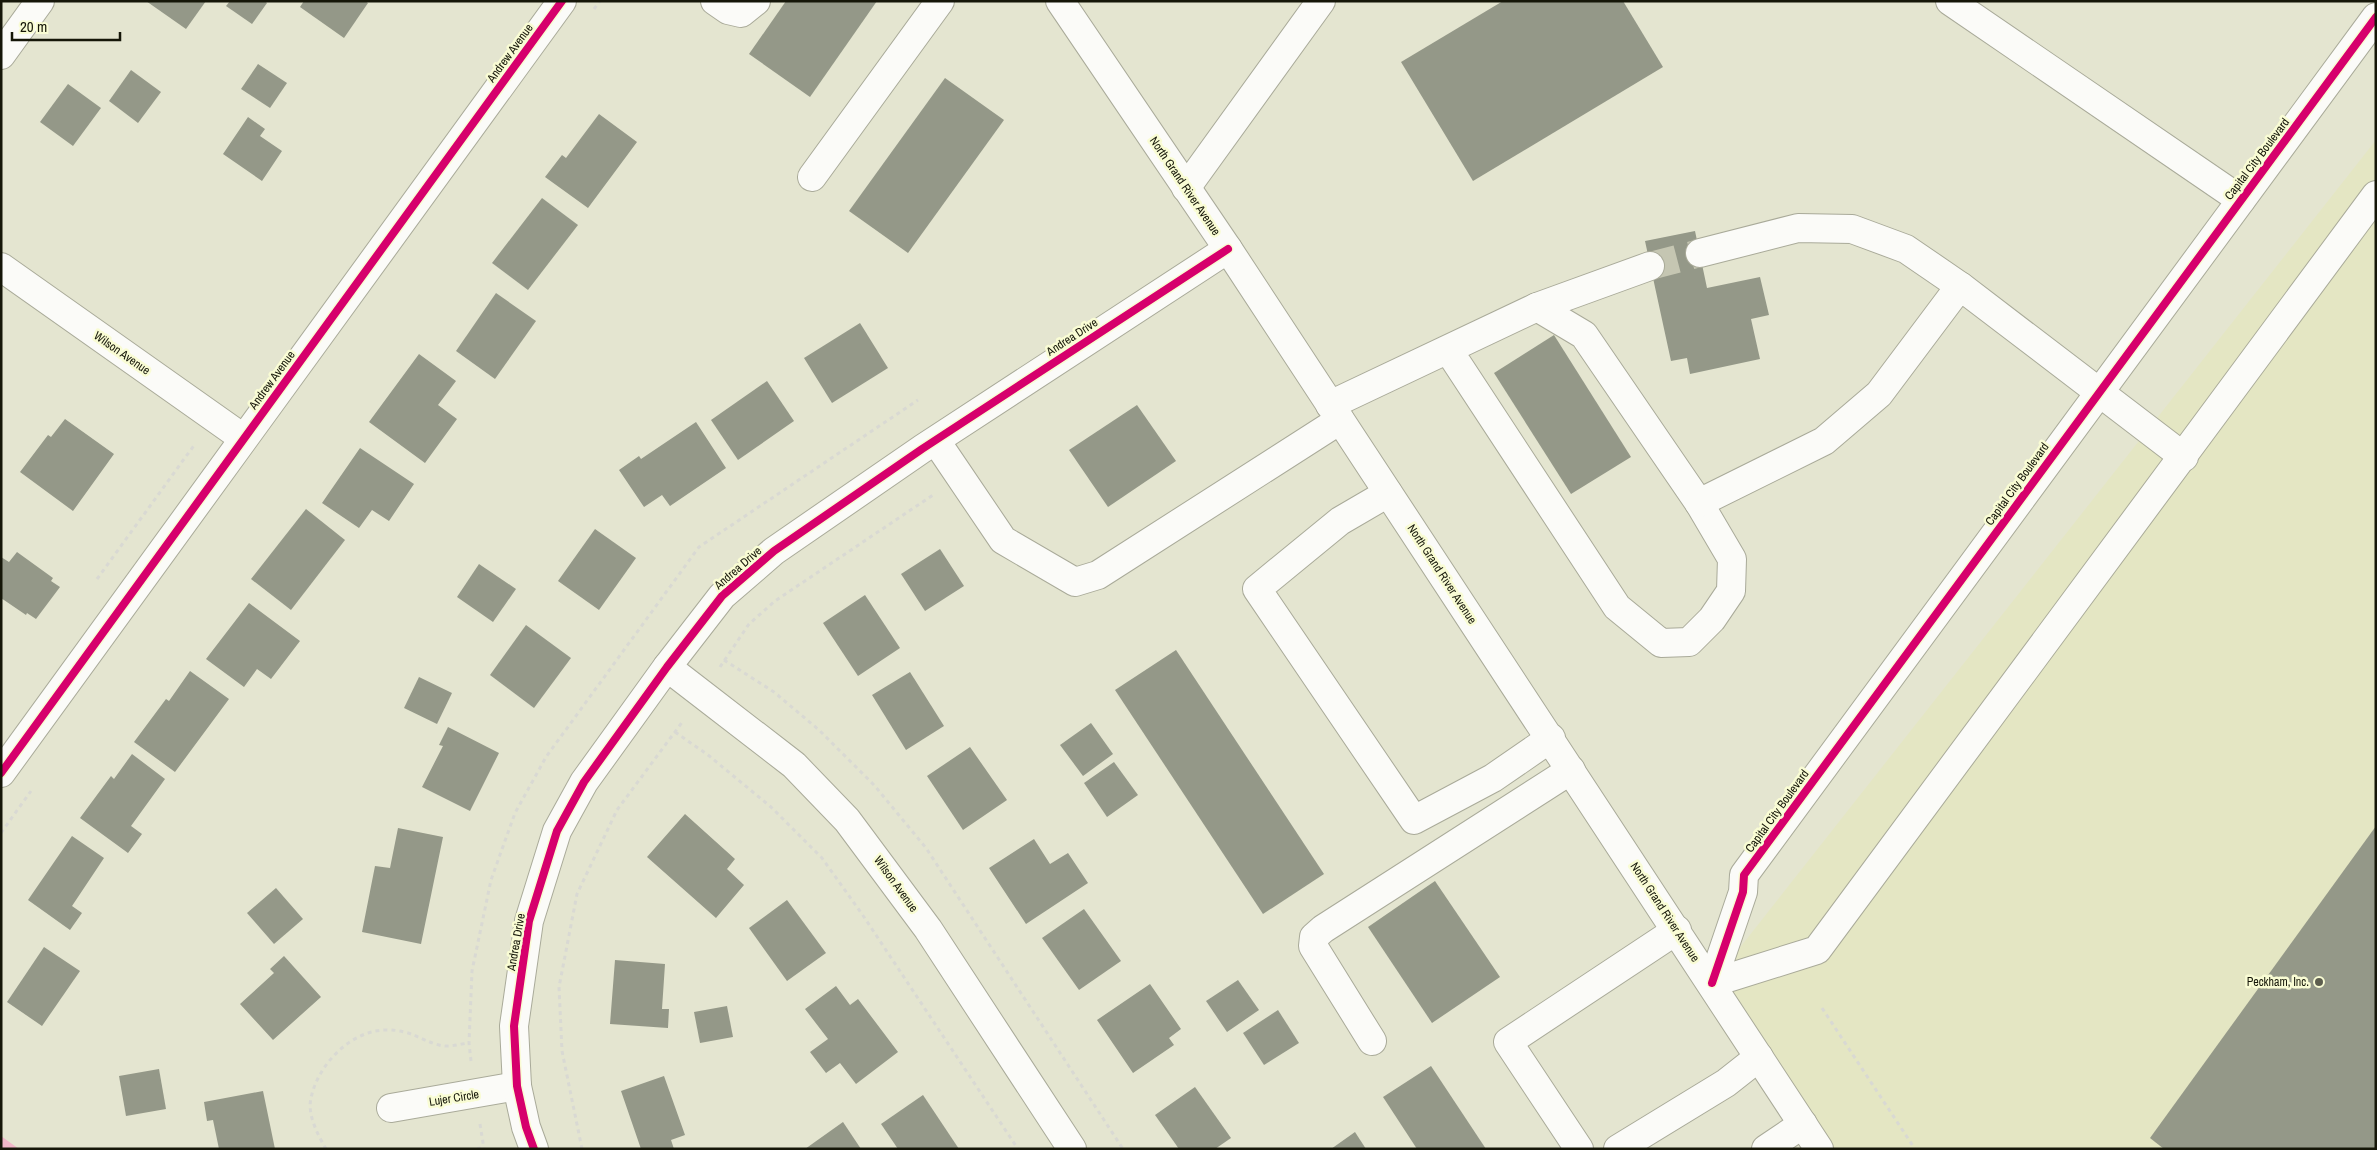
<svg xmlns="http://www.w3.org/2000/svg" width="2377" height="1150" font-family="'Archivo Narrow',sans-serif">
	<style>
		.built { fill: #e4e6c3 }
		.green { fill: #f1b7c9 }
		.building { fill: #949888 }
		.lines { fill: none; stroke-linecap: round; stroke-linejoin: round }
		.minor-tunnel { stroke: #c5c6b2; stroke-width: 28; stroke-dasharray: 28 14; stroke-linecap: butt }
		.minor-casing { stroke: #a9aa99; stroke-width: 30 }
		.major-casing { stroke: #a9aa99; stroke-width: 30 }
		.path { stroke: #d9d9d3; stroke-width: 3; stroke-dasharray: 4 4; stroke-linecap: butt }
		.minor { stroke: #fbfbf8; stroke-width: 28 }
		.major { stroke: #fbfbf8; stroke-width: 28 }
		.cycleway-casing { stroke: #f9fcd4; stroke-width: 11 }
		.cycleway { stroke: #d6006c; stroke-width: 8 }
		.poi-dot { fill: #5d5e4e; stroke: #f9fcd4; stroke-width: 2 }
		.labels { text-anchor: middle; stroke-width: 5; stroke-linejoin: round; paint-order: stroke }
		.street-label { font-size: 12px; fill: #151608; stroke: #f9fcd4 }
		.poi-label { font-size: 12px; fill: #151608; stroke: #f9fcd4; text-anchor: end }
	</style>
	<rect width="100%" height="100%" fill="#e4e5d0"/>
	<polygon class="built" points="2376,140 2376,1149 1821,1149 1712,983"/>
	<polygon class="green" points="1,1136 19,1149 1,1149"/>
	<g class="building">
		<polygon points="146,1 206,1 186,29"/>
		<polygon points="230,1 265,1 267,3 252,24 226,6"/>
		<polygon points="304,1 365,1 368,3 344,38 300,7"/>
		<polygon points="786,1 877,1 810,97 749,54"/>
		<polygon points="1503,1 1623,1 1663,67 1473,181 1401,62"/>
		<polygon points="258,64 287,83 270,108 241,89"/>
		<polygon points="131,70 161,92 138,123 109,101"/>
		<polygon points="945,78 1004,120 908,253 849,211"/>
		<polygon points="68,84 101,108 73,146 40,122"/>
		<polygon points="599,114 637,142 588,208 545,177 562,155 566,158"/>
		<polygon points="248,117 265,129 260,136 282,151 262,181 223,154"/>
		<polygon points="542,198 578,225 528,290 492,263"/>
		<polygon points="1695,231 1707,288 1760,277 1769,315 1751,319 1760,359 1690,374 1687,358 1671,361 1645,241"/>
		<polygon points="496,293 536,321 495,379 456,351"/>
		<polygon points="860,323 888,368 832,403 804,358"/>
		<polygon points="1554,335 1631,457 1571,494 1494,373"/>
		<polygon points="419,354 456,381 438,405 457,419 425,463 369,422"/>
		<polygon points="767,381 794,421 738,460 711,420"/>
		<polygon points="1137,405 1176,461 1108,507 1069,450"/>
		<polygon points="65,419 114,454 73,511 20,472 48,435 51,437"/>
		<polygon points="696,422 726,468 670,506 662,495 644,507 619,470 639,456 641,459"/>
		<polygon points="360,448 414,484 389,521 372,510 359,528 322,503"/>
		<polygon points="306,509 345,540 291,610 251,579"/>
		<polygon points="595,529 636,558 599,610 558,581"/>
		<polygon points="940,549 964,586 925,611 901,574"/>
		<polygon points="17,552 53,578 51,581 60,587 36,619 27,613 26,615 1,598 1,557 9,562"/>
		<polygon points="479,564 516,589 493,622 457,597"/>
		<polygon points="865,595 900,648 858,676 823,623"/>
		<polygon points="249,603 300,641 271,679 257,669 244,687 206,659"/>
		<polygon points="526,625 571,658 534,708 490,675"/>
		<polygon points="1176,650 1324,874 1263,914 1115,690"/>
		<polygon points="190,671 229,699 175,772 134,742 166,699 169,701"/>
		<polygon points="910,672 944,726 906,750 872,695"/>
		<polygon points="419,677 452,693 437,724 404,708"/>
		<polygon points="1091,723 1113,754 1083,776 1060,745"/>
		<polygon points="448,727 499,753 470,811 422,787 443,746 439,745"/>
		<polygon points="970,747 1007,800 963,830 927,776"/>
		<polygon points="132,754 165,779 131,826 142,834 128,853 80,818 111,776 114,779"/>
		<polygon points="1114,762 1138,795 1107,817 1084,783"/>
		<polygon points="685,814 735,859 727,869 744,885 716,918 647,857"/>
		<polygon points="2376,826 2376,1149 2164,1149 2150,1138"/>
		<polygon points="398,828 443,837 421,944 362,932 375,866 390,868"/>
		<polygon points="72,836 104,858 72,906 82,913 70,930 28,900"/>
		<polygon points="1034,839 1050,864 1068,853 1088,883 1026,924 989,868"/>
		<polygon points="1435,881 1500,977 1432,1023 1368,927"/>
		<polygon points="276,888 303,919 274,944 247,913"/>
		<polygon points="787,900 826,953 787,981 749,928"/>
		<polygon points="1084,909 1121,961 1079,990 1042,938"/>
		<polygon points="44,947 80,971 42,1026 7,1002"/>
		<polygon points="284,956 321,997 273,1040 240,1004 274,973 270,969"/>
		<polygon points="615,960 665,964 662,1009 669,1009 668,1028 610,1024"/>
		<polygon points="1238,980 1259,1010 1227,1032 1206,1001"/>
		<polygon points="1150,984 1181,1029 1169,1038 1174,1045 1133,1073 1097,1020"/>
		<polygon points="836,986 850,1005 858,999 898,1052 856,1084 840,1063 826,1073 810,1052 828,1039 805,1009"/>
		<polygon points="727,1006 733,1037 700,1043 694,1012"/>
		<polygon points="1278,1010 1299,1043 1264,1065 1243,1033"/>
		<polygon points="1431,1066 1486,1149 1417,1149 1383,1097"/>
		<polygon points="159,1069 166,1109 126,1116 119,1076"/>
		<polygon points="664,1076 685,1135 671,1140 674,1149 641,1149 621,1091"/>
		<polygon points="1195,1087 1231,1138 1215,1149 1179,1149 1155,1115"/>
		<polygon points="263,1091 275,1149 219,1149 213,1120 207,1121 204,1102"/>
		<polygon points="923,1095 959,1149 898,1149 881,1124"/>
		<polygon points="843,1122 861,1149 805,1149"/>
		<polygon points="1355,1132 1366,1149 1331,1149"/>
	</g>
	<g class="lines">
		<polyline class="minor-tunnel" points="1650,266 1700,253"/>
		<defs>
			<g id="minor">
				<polyline points="715,1 728,10 741,13 756,1"/>
				<polyline points="1950,1 2241,200"/>
				<polyline points="1,55 40,1"/>
				<polyline points="812,177 940,1"/>
				<polyline points="1186,188 1321,1"/>
				<polyline points="1700,253 1798,228 1852,229 1906,249 1960,286"/>
				<polyline points="1,267 243,438"/>
				<polyline points="1537,307 1650,266"/>
				<polyline points="1330,405 1537,307 1584,335 1699,503 1732,559 1731,591 1712,619 1689,642 1661,643 1617,607 1449,351"/>
				<polyline points="936,441 1003,540 1075,582 1098,575 1340,420"/>
				<polyline points="1388,493 1340,521 1257,589 1414,820 1493,778 1551,738"/>
				<polyline points="1699,503 1824,441 1879,394 1960,286 2184,457"/>
				<polyline points="667,667 794,765 847,820 928,929 1072,1149"/>
				<polyline points="1,773 562,1"/>
				<polyline points="1712,983 1743,892 1744,875 2376,17"/>
				<polyline points="1712,983 1817,950 2376,195"/>
				<polyline points="1372,1041 1313,946 1314,937 1323,929 1571,770"/>
				<polyline points="391,1108 517,1086"/>
				<polyline points="534,1149 526,1127 517,1086 514,1026 529,921 557,831 584,782 667,667 722,596 774,551 922,449 1228,249"/>
				<polyline points="1579,1149 1508,1042 1677,930"/>
				<polyline points="1618,1149 1726,1083 1759,1057"/>
				<polyline points="1766,1149 1803,1124"/>
			</g>
			<polyline id="major" points="1060,1 1228,249 1819,1149"/>
		</defs>
		<use href="#minor" class="minor-casing"/>
		<use href="#major" class="major-casing"/>
		<g class="path">
			<polyline points="594,9 600,1"/>
			<polyline points="97,579 195,444"/>
			<polyline points="724,660 774,692 819,730 874,785 926,848 1123,1149"/>
			<polyline points="720,667 749,624 775,601 933,495"/>
			<polyline points="675,732 708,755 771,807 822,858 864,917 1018,1149"/>
			<polyline points="1,833 31,791"/>
			<polyline points="1822,1008 1915,1149"/>
			<polyline points="471,1061 469,1043 472,971 491,880 515,813 546,757 699,547 918,400"/>
			<polyline points="480,1124 484,1149"/>
			<path d="M 326,1149 C 318,1135 307,1115 311,1098 C 318,1064 352,1029 388,1030 C 411,1030 420,1040 439,1045 C 447,1048 460,1044 469,1043"/>
			<polyline points="477,1149 484,1147"/>
			<polyline points="582,1149 562,1051 559,987 577,894 617,810 683,721"/>
		</g>
		<use href="#minor" class="minor"/>
		<use href="#major" class="major"/>
		<defs>
			<g id="cycleway">
				<polyline points="1,773 562,1"/>
				<polyline points="1712,983 1743,892 1744,875 2376,17"/>
				<polyline points="534,1149 526,1127 517,1086 514,1026 529,921 557,831 584,782 667,667 722,596 774,551 922,449 1228,249"/>
			</g>
		</defs>
		<use href="#cycleway" class="cycleway-casing"/>
		<use href="#cycleway" class="cycleway"/>
	</g>
	<circle class="poi-dot" cx="2319" cy="982" r="5"/>
	<g class="labels">
		<g class="street-label">
			<text transform="translate(510 53) rotate(-54)" y="4">Andrew Avenue</text>
			<text transform="translate(2257 159) rotate(-53)" y="4">Capital City Boulevard</text>
			<text transform="translate(1185 186) rotate(56)" y="4">North Grand River Avenue</text>
			<text transform="translate(1072 337) rotate(-33)" y="4">Andrea Drive</text>
			<text transform="translate(122 353) rotate(35)" y="4">Wilson Avenue</text>
			<text transform="translate(272 380) rotate(-54)" y="4">Andrew Avenue</text>
			<text transform="translate(2017 484) rotate(-54)" y="4">Capital City Boulevard</text>
			<text transform="translate(738 568) rotate(-41)" y="4">Andrea Drive</text>
			<text transform="translate(1442 574) rotate(57)" y="4">North Grand River Avenue</text>
			<text transform="translate(1777 811) rotate(-54)" y="4">Capital City Boulevard</text>
			<text transform="translate(896 884) rotate(54)" y="4">Wilson Avenue</text>
			<text transform="translate(1665 912) rotate(57)" y="4">North Grand River Avenue</text>
			<text transform="translate(516 942) rotate(-80)" y="4">Andrea Drive</text>
			<text transform="translate(454 1098) rotate(-9)" y="4">Lujer Circle</text>
		</g>
		<g class="poi-label">
			<text x="2309" y="986">Peckham, Inc.</text>
		</g>
	</g>
	<rect width="2377" height="1150" fill="none" stroke="#151608" stroke-width="5"/>
	<path d="M12 32v8h108v-8" fill="none" stroke="#151608" stroke-width="2.5"/>
	<text x="20" y="32" font-size="15" fill="#151608" stroke="#f9fcd4" stroke-width="4" paint-order="stroke">20 m</text>
</svg>
